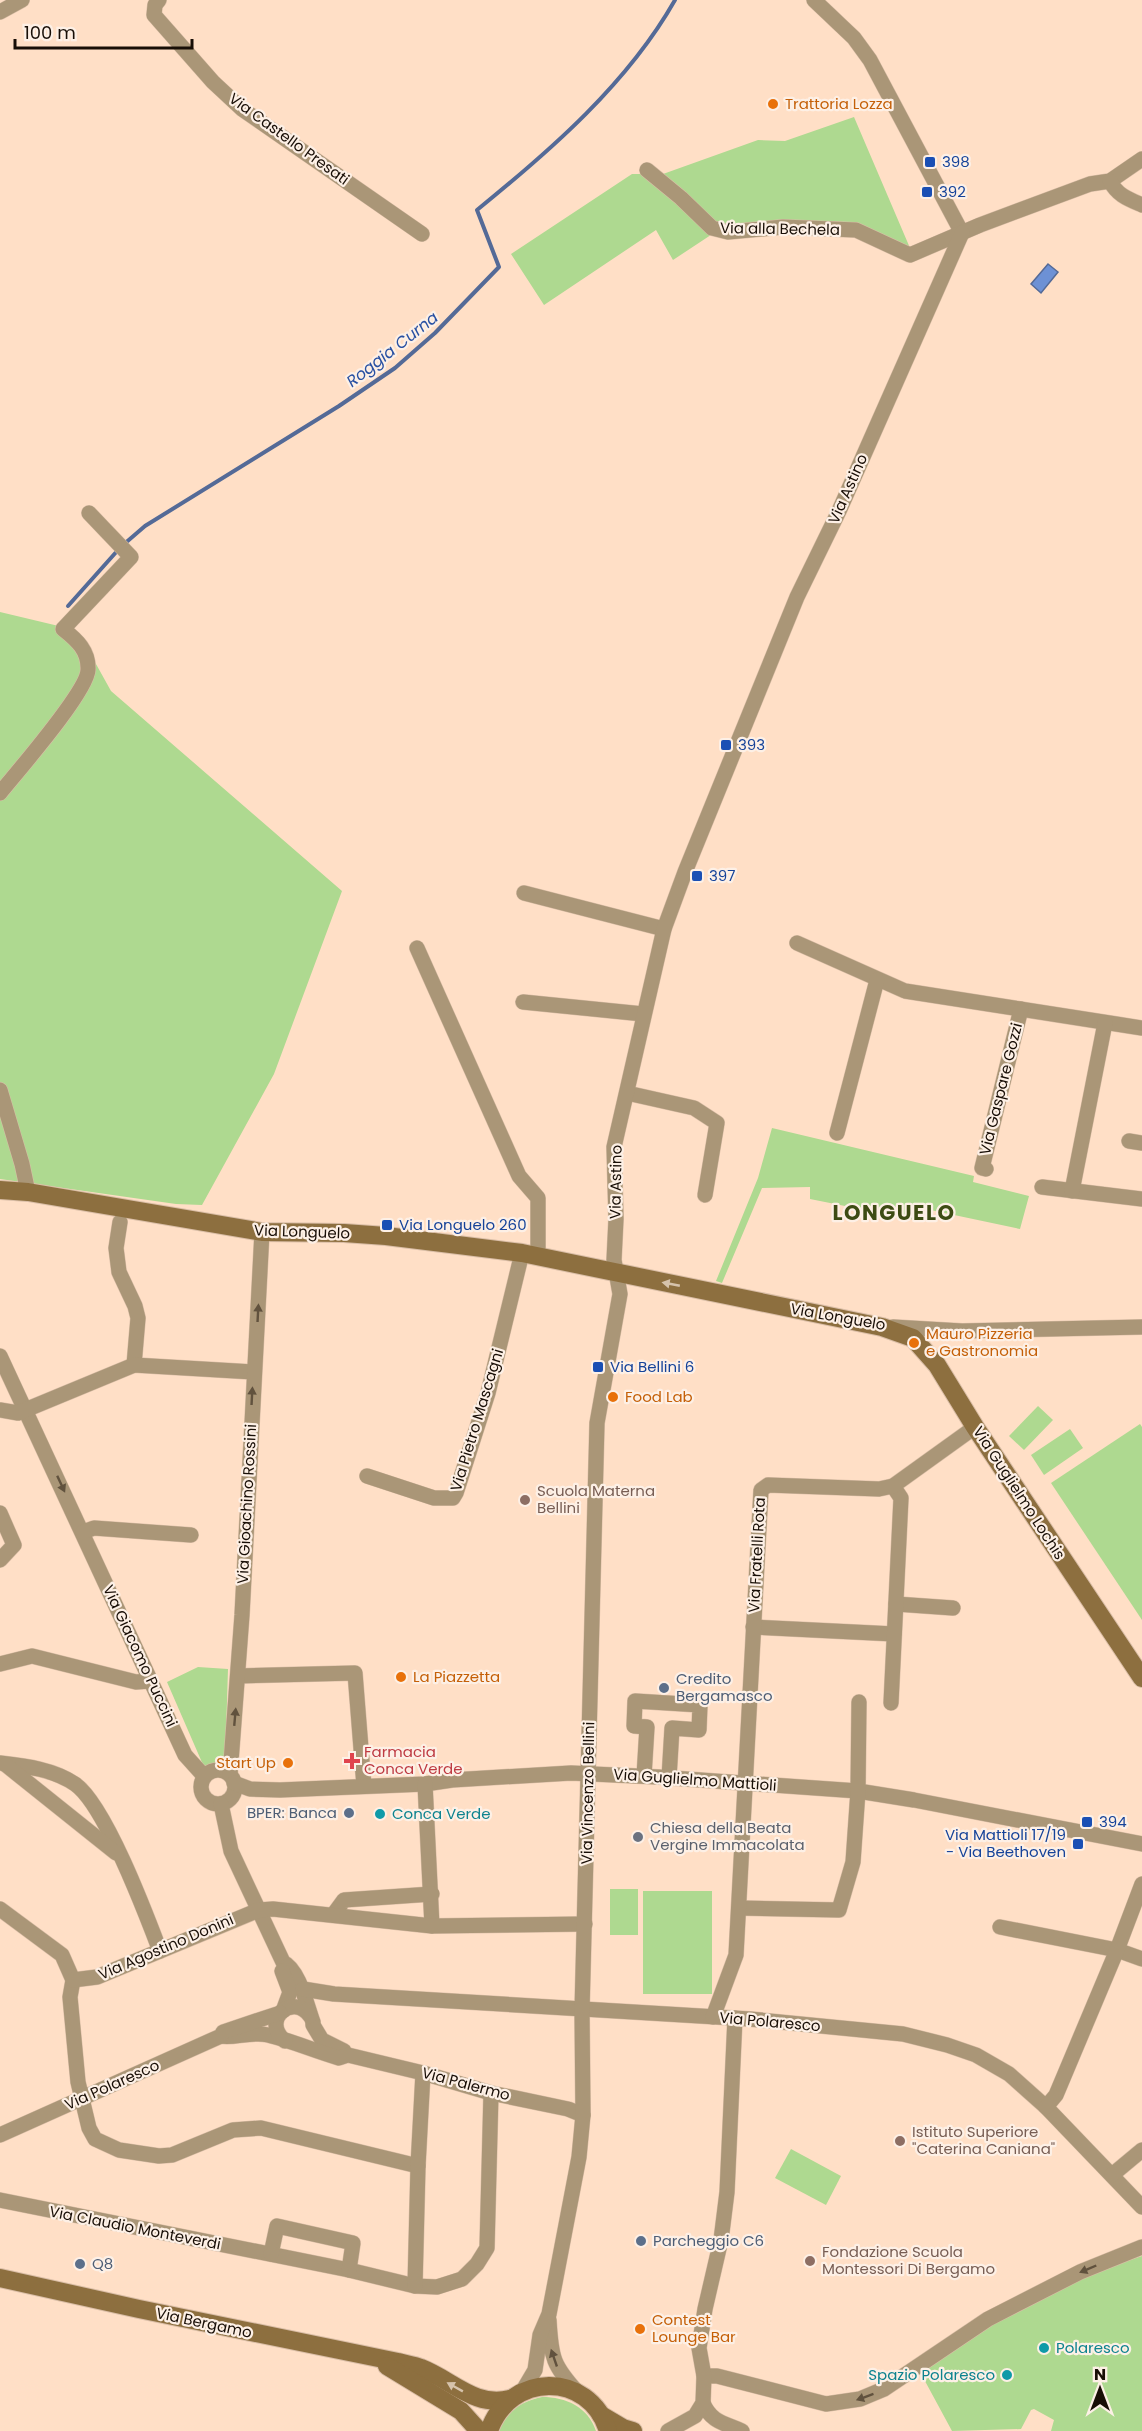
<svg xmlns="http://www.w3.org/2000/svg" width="1142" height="2431" font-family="Poppins,sans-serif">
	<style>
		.green { fill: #aed990 }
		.water { fill: #6d91d5; stroke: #546a97; stroke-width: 1.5 }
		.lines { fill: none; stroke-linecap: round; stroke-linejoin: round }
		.stream { stroke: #546a97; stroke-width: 4 }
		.street-casing { stroke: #dabea7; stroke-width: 16 }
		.secondary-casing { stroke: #dabea7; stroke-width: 20 }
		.street { stroke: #aa9677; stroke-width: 15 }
		.secondary { stroke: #8d6f3f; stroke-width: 18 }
		.oneway { fill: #d6c3ac }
		.oneway2 { fill: #61523e }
		.food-dot { fill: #e8710a; stroke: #fdf0e6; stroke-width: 2 }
		.transit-dot { fill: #1a4fb4; stroke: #fdf0e6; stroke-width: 2 }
		.education-dot { fill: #8d6e63; stroke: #fdf0e6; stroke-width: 2 }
		.service-dot { fill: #5c6f8a; stroke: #fdf0e6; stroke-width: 2 }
		.health-dot { fill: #e0444e; stroke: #fdf0e6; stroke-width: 2 }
		.culture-dot { fill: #0f9aa8; stroke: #fdf0e6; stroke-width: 2 }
		.worship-dot { fill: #6b7280; stroke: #fdf0e6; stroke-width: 2 }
		.labels { text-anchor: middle; stroke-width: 4.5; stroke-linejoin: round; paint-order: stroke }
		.food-label { font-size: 15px; fill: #c56008; stroke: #fdf0e6; text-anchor: start }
		.street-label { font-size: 15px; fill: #180e06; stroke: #fdf0e6 }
		.transit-label { font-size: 15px; fill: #164399; stroke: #fdf0e6; text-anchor: start }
		.education-label { font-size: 15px; fill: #785e54; stroke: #fdf0e6; text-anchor: start }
		.service-label { font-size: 15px; fill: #4e5e75; stroke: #fdf0e6; text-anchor: start }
		.health-label { font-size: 15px; fill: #be3a42; stroke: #fdf0e6; text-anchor: start }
		.culture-label { font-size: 15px; fill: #0d838f; stroke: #fdf0e6; text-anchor: start }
		.worship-label { font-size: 15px; fill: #5b616d; stroke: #fdf0e6; text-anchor: start }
		.water-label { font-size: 16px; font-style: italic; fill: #2850a2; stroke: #fdf0e6 }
		.district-label { font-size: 21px; font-weight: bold; letter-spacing: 1.5px; fill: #3d4b13; stroke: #fdf0e6 }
	</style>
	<rect width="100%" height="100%" fill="#ffdfc6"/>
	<g class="green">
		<polygon points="854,117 910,248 862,225 726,225 673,260 656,230 544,305 511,254 632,174 663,174 758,140 785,141"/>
		<polygon points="0,612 67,628 86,646 111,691 342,891 274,1074 202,1205 176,1204 0,1179"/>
		<polygon points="772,1128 974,1176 973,1182 1029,1196 1020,1229 921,1208 915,1220 810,1199 810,1187 762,1188 722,1283 716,1281 758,1178"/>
		<polygon points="1038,1406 1053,1420 1024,1450 1009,1436"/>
		<polygon points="1140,1424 1142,1427 1142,1620 1051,1483"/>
		<polygon points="1070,1429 1083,1448 1044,1475 1031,1455"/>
		<polygon points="198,1667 228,1669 225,1765 212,1763 204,1767 167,1682"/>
		<rect x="610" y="1889" width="28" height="46"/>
		<rect x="643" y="1891" width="69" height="103"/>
		<polygon points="791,2149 841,2176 826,2205 775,2178"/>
		<polygon points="1142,2256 1142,2431 1051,2431 1054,2420 1034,2409 1031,2410 1021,2429 952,2431 919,2370 986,2327 1083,2275"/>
		<path d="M 542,2397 C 566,2397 588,2407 596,2431 L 499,2431 C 507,2411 522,2401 542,2397 Z"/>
	</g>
	<polygon class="water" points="1048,264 1058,272 1041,293 1031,284"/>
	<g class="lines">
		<g class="stream">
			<path d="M 123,545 L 145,526 L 339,406 L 395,368 L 435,333 L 499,267 L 477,210 C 551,150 628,83 675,0"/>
			<polyline points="68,606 118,550"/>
		</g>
		<defs>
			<g id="street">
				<polyline points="159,0 155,5 154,15 213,82 242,109 422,234"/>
				<polyline points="814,0 854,38 870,60 962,233"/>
				<polyline points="0,12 22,0"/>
				<polyline points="647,170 681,198 712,228 728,232 783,227 856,230 910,255 980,225 1090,184 1110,181 1142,159"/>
				<path d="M 1110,181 C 1117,195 1128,199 1142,205"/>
				<path d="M 0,793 C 17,772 87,692 88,670 C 89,651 77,640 63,629 L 131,557 L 89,513"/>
				<polyline points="524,893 664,929"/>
				<polyline points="797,943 905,991 1142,1028"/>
				<polyline points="417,948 519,1176 538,1198 538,1257"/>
				<polyline points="523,1002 643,1014"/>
				<polyline points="0,1090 22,1164 28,1192"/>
				<polyline points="627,1093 694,1108 717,1123 705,1195"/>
				<polyline points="837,1133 877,980"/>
				<polyline points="1129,1141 1142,1143"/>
				<polyline points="986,1169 982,1168 1021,1009"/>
				<polyline points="1042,1187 1142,1199"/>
				<polyline points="1072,1191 1105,1023"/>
				<polyline points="120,1222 116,1248 119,1272 135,1306 138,1318 134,1365"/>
				<polyline points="893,1327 962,1331 1142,1327"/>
				<polyline points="0,1356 185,1755 204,1776"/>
				<polyline points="0,1410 18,1413 134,1365 253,1372"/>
				<polyline points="367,1476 434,1498 453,1498 456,1493 488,1393 522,1253"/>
				<polyline points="0,1513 14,1545 0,1560"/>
				<polyline points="83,1532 94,1528 191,1535"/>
				<polyline points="896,1604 953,1608"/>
				<polyline points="753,1627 894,1634"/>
				<polyline points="0,1664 32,1656 136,1682 151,1681"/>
				<polyline points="238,1676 355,1673 364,1786"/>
				<polyline points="891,1703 901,1498 893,1486"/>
				<path d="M 0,1763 C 25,1766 53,1769 75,1784 C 105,1805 146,1914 160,1951"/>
				<polyline points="6,1765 116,1853"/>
				<circle cx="218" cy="1787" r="17"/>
				<polyline points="230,1775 242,1615 262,1232"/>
				<polyline points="644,1776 647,1727 634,1726 635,1701 700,1705 699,1730 672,1728 669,1778"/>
				<polyline points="234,1783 250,1789 280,1790 425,1784 452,1780 571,1773 658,1777 858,1791 914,1800 1142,1844"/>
				<polyline points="425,1784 432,1926"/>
				<path d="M 221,1804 L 231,1851 L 283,1962 C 299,1969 307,2006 313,2022"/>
				<polyline points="739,1908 839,1910 853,1862 858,1791 859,1702"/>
				<polyline points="0,1909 62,1955 73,1980 70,1997 78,2082 89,2128 95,2139 119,2150 159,2156 172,2155 233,2130 261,2128 418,2166"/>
				<polyline points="333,1915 344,1900 432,1894"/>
				<polyline points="1000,1927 1117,1950 1142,1959"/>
				<polyline points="282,1971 290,1992 283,2011"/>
				<polyline points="73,1980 97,1977 259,1910 273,1909 432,1926 585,1924"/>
				<polyline points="303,1989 334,1994 750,2019 903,2034 947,2045 976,2055 1009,2074 1046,2107 1142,2207"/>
				<polyline points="713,2017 736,1955 761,1490 768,1485 879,1489 893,1486 975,1427"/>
				<polyline points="313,2025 322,2040 344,2051"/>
				<path d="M 221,2036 C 232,2039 252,2031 268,2035 C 292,2041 315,2051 339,2058 L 348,2055 L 423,2073 L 491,2093 L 568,2109 L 583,2115"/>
				<path d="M 285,2041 C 260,2020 293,1992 310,2016"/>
				<polyline points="1046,2107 1056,2095 1117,1950 1142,1884"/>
				<polyline points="0,2135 221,2036 223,2032 280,2013"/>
				<polyline points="1112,2175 1142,2150"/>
				<polyline points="0,2200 349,2270 415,2286 437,2287 462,2279 477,2264 487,2248 491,2093"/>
				<polyline points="271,2254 277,2226 353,2243 349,2270"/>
				<polyline points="415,2286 418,2166 423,2073"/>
				<path d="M 549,2320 C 551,2358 553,2366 579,2394"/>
				<polyline points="704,2376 717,2376 826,2404 860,2399 884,2389 988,2319 1080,2272 1142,2247"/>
				<polyline points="522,2392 535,2370 540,2335 549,2314 579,2157 583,2115 582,2011 597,1423 620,1294 614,1260 616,1219 614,1147 664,929 685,872 797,597 839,511 962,233"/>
				<path d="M 703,2403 C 711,2422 724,2423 742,2431"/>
				<polyline points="668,2431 695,2416 703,2403 704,2376 699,2348 705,2309 721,2240 727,2192 735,2018"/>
			</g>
			<g id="secondary">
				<polyline points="0,1190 28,1192 262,1232 344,1233 386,1236 522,1253 882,1327 913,1338 937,1365 975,1427 1142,1678"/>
				<path d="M 0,2278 L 139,2309 L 398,2362 C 405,2364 414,2365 421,2368 C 452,2380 475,2408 510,2399"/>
				<polyline points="387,2366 461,2411 479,2431"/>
				<polyline points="601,2415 623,2428 633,2431"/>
				<path d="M 489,2431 C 509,2372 589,2370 608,2431"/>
			</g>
		</defs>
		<use href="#street" class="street-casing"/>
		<use href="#secondary" class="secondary-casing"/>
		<use href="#street" class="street"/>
		<use href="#secondary" class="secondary"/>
	</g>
	<defs><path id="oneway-solid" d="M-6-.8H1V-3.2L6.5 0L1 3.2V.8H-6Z" transform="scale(1.5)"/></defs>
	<g class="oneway">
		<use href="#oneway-solid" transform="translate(671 1284) rotate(-169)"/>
		<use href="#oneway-solid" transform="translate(455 2387) rotate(-151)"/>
	</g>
	<g class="oneway2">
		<use href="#oneway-solid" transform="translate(258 1313) rotate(-87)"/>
		<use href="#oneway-solid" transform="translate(252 1396) rotate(-87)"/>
		<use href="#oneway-solid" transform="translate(61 1484) rotate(65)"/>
		<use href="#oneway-solid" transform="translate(235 1717) rotate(-85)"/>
		<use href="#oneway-solid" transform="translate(1088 2269) rotate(157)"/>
		<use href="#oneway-solid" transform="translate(554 2358) rotate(-109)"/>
		<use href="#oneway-solid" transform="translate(865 2397) rotate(160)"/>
	</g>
	<g class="food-dot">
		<circle cx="773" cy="104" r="6"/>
		<circle cx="914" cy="1343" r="6"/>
		<circle cx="613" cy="1397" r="6"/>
		<circle cx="401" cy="1677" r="6"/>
		<circle cx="288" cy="1763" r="6"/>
		<circle cx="640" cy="2329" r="6"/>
	</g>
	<g class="transit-dot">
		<rect x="924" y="156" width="12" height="12" rx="3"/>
		<rect x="921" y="186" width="12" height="12" rx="3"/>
		<rect x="720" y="739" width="12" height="12" rx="3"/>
		<rect x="691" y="870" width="12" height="12" rx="3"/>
		<rect x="381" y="1219" width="12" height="12" rx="3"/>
		<rect x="592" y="1361" width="12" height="12" rx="3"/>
		<rect x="1081" y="1816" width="12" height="12" rx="3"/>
		<rect x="1072" y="1838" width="12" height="12" rx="3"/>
	</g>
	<g class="education-dot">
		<circle cx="525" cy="1500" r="6"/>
		<circle cx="900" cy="2141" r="6"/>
		<circle cx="810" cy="2261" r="6"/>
	</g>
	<g class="service-dot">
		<circle cx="664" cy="1688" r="6"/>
		<circle cx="349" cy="1813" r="6"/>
		<circle cx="641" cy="2241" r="6"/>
		<circle cx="80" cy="2264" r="6"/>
	</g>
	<path class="health-dot" d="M349 1752h6v6h6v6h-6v6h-6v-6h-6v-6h6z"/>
	<g class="culture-dot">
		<circle cx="380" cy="1814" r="6"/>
		<circle cx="1044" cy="2348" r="6"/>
		<circle cx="1007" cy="2375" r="6"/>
	</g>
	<circle class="worship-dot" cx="638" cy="1837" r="6"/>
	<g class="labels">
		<g class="food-label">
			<text x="785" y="109">Trattoria Lozza</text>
			<text x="926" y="1339">Mauro Pizzeria<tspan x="926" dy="17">e Gastronomia</tspan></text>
			<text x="625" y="1402">Food Lab</text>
			<text x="413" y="1682">La Piazzetta</text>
			<text x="276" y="1768" text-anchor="end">Start Up</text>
			<text x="652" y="2325">Contest<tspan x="652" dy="17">Lounge Bar</tspan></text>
		</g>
		<g class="street-label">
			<text transform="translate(289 139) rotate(36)" y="5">Via Castello Presati</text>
			<text transform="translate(780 229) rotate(1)" y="5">Via alla Bechela</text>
			<text transform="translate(848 489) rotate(-66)" y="5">Via Astino</text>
			<text transform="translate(1001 1089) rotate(-76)" y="5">Via Gaspare Gozzi</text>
			<text transform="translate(616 1182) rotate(-89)" y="5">Via Astino</text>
			<text transform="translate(302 1232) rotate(2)" y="5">Via Longuelo</text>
			<text transform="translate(838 1317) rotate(10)" y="5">Via Longuelo</text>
			<text transform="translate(477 1420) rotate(-73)" y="5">Via Pietro Mascagni</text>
			<text transform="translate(1019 1493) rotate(57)" y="5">Via Guglielmo Lochis</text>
			<text transform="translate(247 1504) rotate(-87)" y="5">Via Gioachino Rossini</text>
			<text transform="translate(757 1555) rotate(-87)" y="5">Via Fratelli Rota</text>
			<text transform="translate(140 1656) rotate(65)" y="5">Via Giacomo Puccini</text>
			<text transform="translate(695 1780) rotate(4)" y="5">Via Guglielmo Mattioli</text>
			<text transform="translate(588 1793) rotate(-89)" y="5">Via Vincenzo Bellini</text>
			<text transform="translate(166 1947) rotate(-23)" y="5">Via Agostino Donini</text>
			<text transform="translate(770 2022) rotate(5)" y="5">Via Polaresco</text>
			<text transform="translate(466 2084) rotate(15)" y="5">Via Palermo</text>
			<text transform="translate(112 2085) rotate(-24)" y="5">Via Polaresco</text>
			<text transform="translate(135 2228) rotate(11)" y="5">Via Claudio Monteverdi</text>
			<text transform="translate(204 2323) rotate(12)" y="5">Via Bergamo</text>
		</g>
		<g class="transit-label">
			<text x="942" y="167">398</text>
			<text x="939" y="197">392</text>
			<text x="738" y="750">393</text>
			<text x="709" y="881">397</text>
			<text x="399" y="1230">Via Longuelo 260</text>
			<text x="610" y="1372">Via Bellini 6</text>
			<text x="1099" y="1827">394</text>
			<text x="1066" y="1840" text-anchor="end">Via Mattioli 17/19<tspan x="1066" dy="17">- Via Beethoven</tspan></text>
		</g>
		<g class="education-label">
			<text x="537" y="1496">Scuola Materna<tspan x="537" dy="17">Bellini</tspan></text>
			<text x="912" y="2137">Istituto Superiore<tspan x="912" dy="17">"Caterina Caniana"</tspan></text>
			<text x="822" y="2257">Fondazione Scuola<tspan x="822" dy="17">Montessori Di Bergamo</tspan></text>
		</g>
		<g class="service-label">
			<text x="676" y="1684">Credito<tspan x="676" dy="17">Bergamasco</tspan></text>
			<text x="337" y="1818" text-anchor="end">BPER: Banca</text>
			<text x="653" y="2246">Parcheggio C6</text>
			<text x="92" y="2269">Q8</text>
		</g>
		<g class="health-label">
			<text x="364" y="1757">Farmacia<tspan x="364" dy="17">Conca Verde</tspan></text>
		</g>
		<g class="culture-label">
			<text x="392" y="1819">Conca Verde</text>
			<text x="1056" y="2353">Polaresco</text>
			<text x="995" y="2380" text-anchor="end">Spazio Polaresco</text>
		</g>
		<g class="worship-label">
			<text x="650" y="1833">Chiesa della Beata<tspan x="650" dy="17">Vergine Immacolata</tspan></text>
		</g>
		<g class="water-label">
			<text transform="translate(392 349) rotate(-38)" y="6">Roggia Curna</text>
		</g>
		<g class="district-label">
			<text x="894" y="1220">LONGUELO</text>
		</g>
	</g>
	<g transform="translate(1100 2389)" stroke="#fdf0e6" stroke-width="4.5" paint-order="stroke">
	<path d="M0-4.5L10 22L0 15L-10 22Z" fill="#180e06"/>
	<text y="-9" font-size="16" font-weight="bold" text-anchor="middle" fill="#180e06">N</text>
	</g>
	<path d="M15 39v9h177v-9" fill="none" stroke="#180e06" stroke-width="3"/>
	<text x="24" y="39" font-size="18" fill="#180e06" stroke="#fdf0e6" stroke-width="4.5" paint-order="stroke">100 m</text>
</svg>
